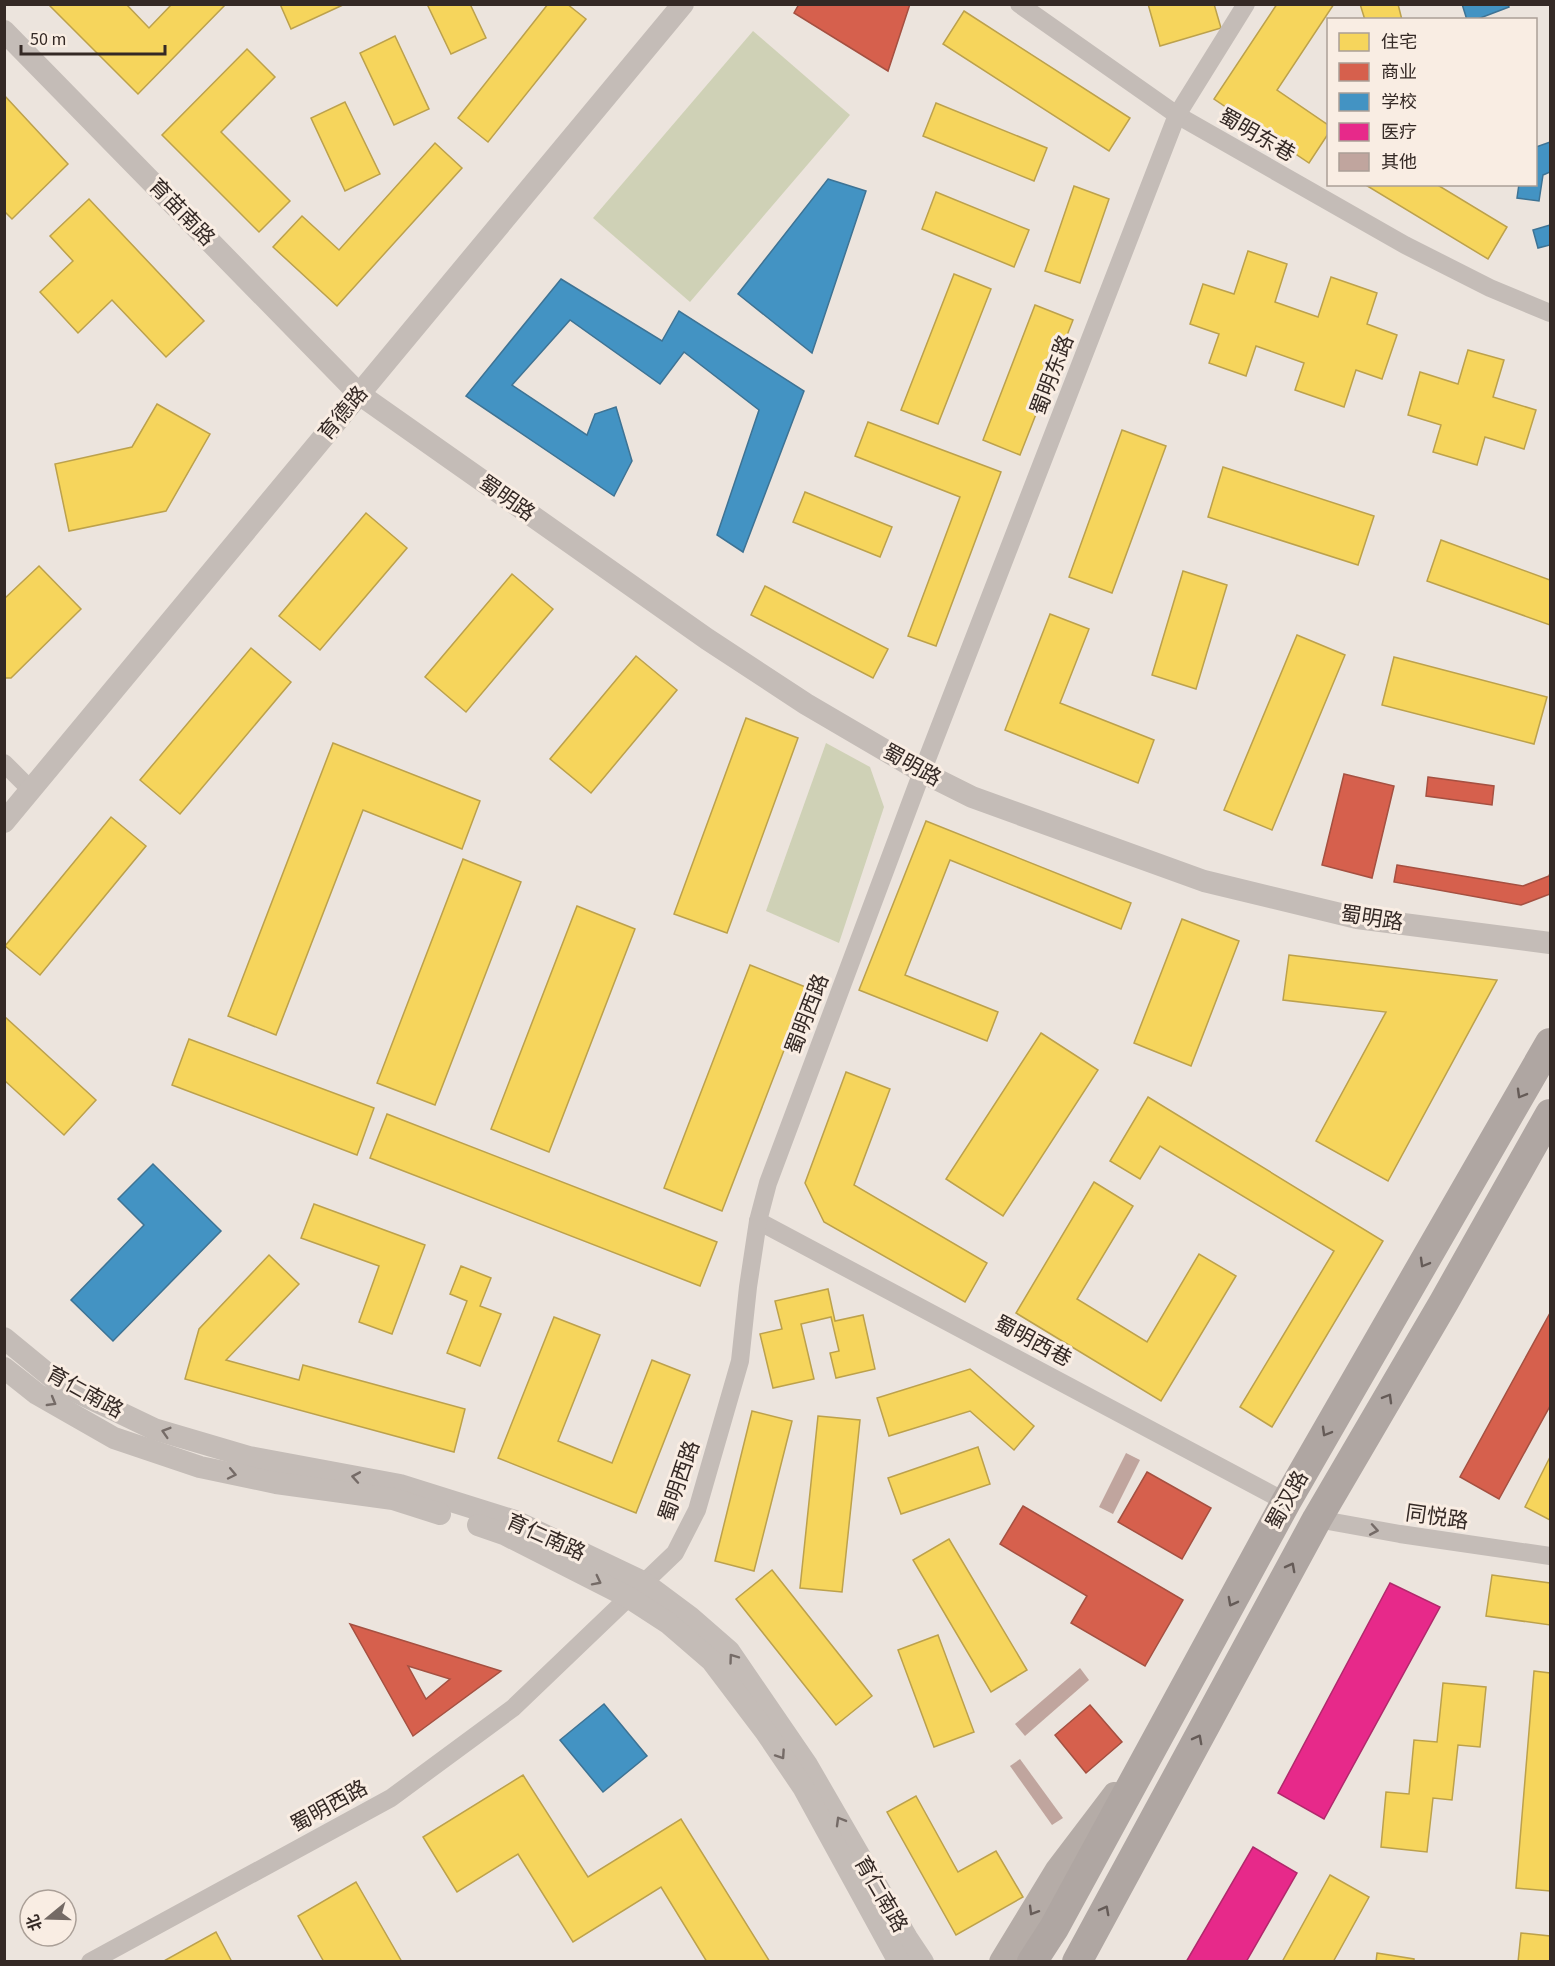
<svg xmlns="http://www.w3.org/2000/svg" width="1555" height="1966" font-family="'Source Sans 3','Noto Sans SC',sans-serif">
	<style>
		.green { fill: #cfd1b6 }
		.homes { fill: #f6d55c; stroke: #bca14c; stroke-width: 1.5 }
		.shops { fill: #d6604d; stroke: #a55041; stroke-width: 1.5; fill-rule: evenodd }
		.schools { fill: #4393c3; stroke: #3e7394; stroke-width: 1.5 }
		.health { fill: #e7298a; stroke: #b1296c; stroke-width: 1.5 }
		.building { fill: #c0a59e }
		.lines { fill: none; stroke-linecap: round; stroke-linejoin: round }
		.minor { stroke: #c4bcb7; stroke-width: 18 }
		.tertiary { stroke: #c4bcb7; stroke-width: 22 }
		.secondary { stroke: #b5aca7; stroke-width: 26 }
		.trunk { stroke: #afa6a2; stroke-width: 30 }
		.oneway { stroke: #655b57 }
		.oneway2 { stroke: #756b67 }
		.oneway3 { stroke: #685d59 }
		.labels { text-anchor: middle; stroke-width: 6; stroke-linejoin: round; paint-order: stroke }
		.street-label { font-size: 21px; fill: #342925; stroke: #f9ede3 }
	</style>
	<rect width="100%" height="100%" fill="#ece4dd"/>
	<g class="green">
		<polygon points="753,31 850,115 690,302 593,218"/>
		<polygon points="826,743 870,767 884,807 839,943 766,911"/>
	</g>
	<g class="homes">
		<polygon points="48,4 126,4 149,28 172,4 226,4 138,94"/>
		<polygon points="280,4 345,4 291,29"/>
		<polygon points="427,4 470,4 486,38 451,54"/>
		<polygon points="548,4 567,4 586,19 488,142 458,118"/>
		<polygon points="1148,4 1214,4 1221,28 1160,46"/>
		<polygon points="1277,4 1334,4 1277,90 1328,125 1328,134 1309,163 1214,99"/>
		<polygon points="1360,4 1398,4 1402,20 1365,20"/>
		<polygon points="964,11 1130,118 1109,151 943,44"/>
		<polygon points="395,36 429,109 394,125 360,53"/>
		<polygon points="247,49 275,77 221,132 290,201 259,232 162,135"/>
		<polygon points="4,95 68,164 12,219 4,211"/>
		<polygon points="345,102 380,174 345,191 311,118"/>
		<polygon points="936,103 1047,148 1034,181 923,136"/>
		<polygon points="435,143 462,168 337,306 273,247 302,216 339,250"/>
		<polygon points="1364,184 1436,184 1507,227 1488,259"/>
		<polygon points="1074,186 1109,199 1080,283 1045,271"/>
		<polygon points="936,192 1029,230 1014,267 922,229"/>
		<polygon points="89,199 204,321 166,357 112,300 78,333 40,292 73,261 50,236"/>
		<polygon points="1248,251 1287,264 1275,302 1318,317 1331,277 1377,293 1367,324 1397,335 1382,379 1356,370 1344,407 1295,390 1304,363 1256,346 1246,376 1209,363 1219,334 1190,324 1203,284 1234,294"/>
		<polygon points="954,274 991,289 938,424 901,410"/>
		<polygon points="1035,305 1073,320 1020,455 983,440"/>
		<polygon points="1468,350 1504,360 1493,397 1536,410 1524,449 1485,437 1477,465 1433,452 1441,425 1408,415 1420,372 1458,384"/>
		<polygon points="157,404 210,434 166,511 69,531 55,464 132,447"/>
		<polygon points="868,422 1001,472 936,646 908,636 960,497 855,456"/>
		<polygon points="1122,430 1166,446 1112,593 1069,577"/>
		<polygon points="1223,467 1374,516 1358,565 1208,517"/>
		<polygon points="805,492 892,527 880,557 793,522"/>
		<polygon points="366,513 407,548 320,650 279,616"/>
		<polygon points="1441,540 1550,580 1550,625 1427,581"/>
		<polygon points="39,566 81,609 11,678 4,678 4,599"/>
		<polygon points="1183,571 1227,585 1196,689 1152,675"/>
		<polygon points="512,574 553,609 466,712 425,677"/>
		<polygon points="765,586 888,649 873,678 751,615"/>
		<polygon points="1050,614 1089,629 1060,703 1154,740 1138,783 1005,730"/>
		<polygon points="1297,635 1345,655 1272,830 1224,810"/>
		<polygon points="251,648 291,682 180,814 140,780"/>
		<polygon points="636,656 677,690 591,793 550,759"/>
		<polygon points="1394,657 1547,697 1534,744 1382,705"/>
		<polygon points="746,718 798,738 727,933 674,914"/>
		<polygon points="333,743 480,801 462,849 363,810 276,1035 228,1016"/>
		<polygon points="111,817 146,846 40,975 5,946"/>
		<polygon points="926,821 1131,903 1121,929 950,860 905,975 998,1012 987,1041 859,990"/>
		<polygon points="463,859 521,882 435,1105 377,1083"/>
		<polygon points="577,906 635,929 549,1152 491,1129"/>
		<polygon points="1182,919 1239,941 1191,1066 1134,1043"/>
		<polygon points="1289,955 1497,980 1388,1181 1316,1141 1386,1012 1283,1000"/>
		<polygon points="750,965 808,988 722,1211 664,1188"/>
		<polygon points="4,1016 96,1100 64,1135 4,1080"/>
		<polygon points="1041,1033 1098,1070 1003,1216 946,1179"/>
		<polygon points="189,1039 374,1108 357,1155 172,1085"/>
		<polygon points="846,1072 890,1089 854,1185 987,1263 965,1302 824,1222 805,1183"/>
		<polygon points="1148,1097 1383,1241 1272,1427 1240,1407 1334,1251 1160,1146 1140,1179 1110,1161"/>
		<polygon points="387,1114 717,1242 700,1286 370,1158"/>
		<polygon points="1094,1182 1133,1206 1077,1299 1147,1342 1199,1254 1236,1276 1161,1401 1016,1313"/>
		<polygon points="314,1204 425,1245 392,1334 359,1322 379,1266 301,1238"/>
		<polygon points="269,1255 299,1284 226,1360 299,1380 303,1365 465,1409 454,1452 185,1379 199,1329"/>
		<polygon points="461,1266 491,1278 480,1306 501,1314 480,1366 447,1353 467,1301 450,1294"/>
		<polygon points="828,1289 835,1321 863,1315 875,1369 836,1378 830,1353 839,1351 831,1317 801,1324 814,1379 773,1388 760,1334 782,1329 775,1301"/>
		<polygon points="554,1317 600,1335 558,1441 612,1463 652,1360 690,1375 636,1513 498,1458"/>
		<polygon points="970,1369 1034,1426 1014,1450 970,1411 889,1436 877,1398"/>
		<polygon points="752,1411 792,1421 754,1571 715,1561"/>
		<polygon points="818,1416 860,1420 842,1592 800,1588"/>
		<polygon points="978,1447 990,1484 901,1514 888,1478"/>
		<polygon points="1550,1457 1550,1520 1525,1507"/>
		<polygon points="949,1539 1027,1670 991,1692 913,1560"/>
		<polygon points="772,1570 872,1696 836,1725 736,1599"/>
		<polygon points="1492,1575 1550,1583 1550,1625 1486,1616"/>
		<polygon points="938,1635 974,1732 934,1747 898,1650"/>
		<polygon points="1534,1671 1550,1673 1550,1891 1516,1888"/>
		<polygon points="1443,1683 1486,1687 1480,1747 1458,1745 1452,1800 1433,1798 1427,1852 1381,1847 1386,1792 1409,1794 1414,1740 1437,1742"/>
		<polygon points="523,1775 588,1877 681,1819 770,1962 707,1962 661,1887 573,1942 518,1854 457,1892 423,1837"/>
		<polygon points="916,1796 958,1872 996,1851 1023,1897 956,1935 887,1812"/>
		<polygon points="1330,1875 1369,1897 1333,1962 1282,1962"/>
		<polygon points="356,1882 402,1962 324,1962 298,1916"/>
		<polygon points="216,1932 232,1962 162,1962"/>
		<polygon points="1521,1933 1550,1936 1550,1962 1518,1962"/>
		<polygon points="1377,1953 1414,1959 1414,1962 1376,1962"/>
	</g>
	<g class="shops">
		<polygon points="799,4 910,4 888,71 794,13"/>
		<polygon points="1344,774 1394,786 1372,878 1322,865"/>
		<polygon points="1428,777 1494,786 1492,805 1426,796"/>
		<polygon points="1397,865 1523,886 1549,876 1550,873 1550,894 1521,905 1394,882"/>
		<polygon points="1550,1313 1550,1406 1499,1499 1460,1477"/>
		<polygon points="1147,1472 1211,1508 1182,1559 1118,1522"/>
		<polygon points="1023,1506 1183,1600 1145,1666 1071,1623 1087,1596 1000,1544"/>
		<path d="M 350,1624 L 501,1671 L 413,1736 ZM 408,1666 L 450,1679 L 426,1699 Z"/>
		<polygon points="1090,1705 1122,1742 1086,1773 1055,1735"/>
	</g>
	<g class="schools">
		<polygon points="1462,4 1508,4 1509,7 1475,20 1467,20"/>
		<polygon points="1550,142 1550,172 1543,175 1539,201 1517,198 1519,184 1536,184 1536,147"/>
		<polygon points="828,179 866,191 812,353 738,294"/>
		<polygon points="1550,225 1550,245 1538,248 1533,230"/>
		<polygon points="561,279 662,341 679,311 804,391 743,552 717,535 759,410 684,352 660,384 570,320 512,385 587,435 595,414 616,407 632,461 614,496 466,396"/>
		<polygon points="153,1164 221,1231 113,1341 71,1300 144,1225 118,1199"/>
		<polygon points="604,1704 647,1756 603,1792 560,1740"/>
	</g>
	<g class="health">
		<polygon points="1390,1583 1440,1607 1324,1819 1278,1793"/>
		<polygon points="1253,1847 1297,1873 1246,1962 1186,1962"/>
	</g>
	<g class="building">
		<polygon points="1126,1453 1140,1460 1113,1514 1099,1507"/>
		<polygon points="1080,1668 1089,1680 1025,1736 1015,1724"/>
		<polygon points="1020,1759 1063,1818 1052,1825 1010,1766"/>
	</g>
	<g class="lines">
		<g class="minor">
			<polyline points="1019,4 1177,115 1405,245 1490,288 1550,313"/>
			<polyline points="4,763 31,790"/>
			<polyline points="758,1221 1286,1502"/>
			<polyline points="1317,1519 1400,1534 1550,1556"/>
			<polyline points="90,1962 391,1798 513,1708 675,1553 697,1510 740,1361 748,1287 758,1221 768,1183 922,772 1177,115 1246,4"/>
		</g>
		<g class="tertiary">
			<polyline points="4,31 359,394 707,639 806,704 922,772 972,797 1204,881 1357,918 1550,943"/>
			<polyline points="4,822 683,4"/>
			<polyline points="4,1338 60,1384 154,1429 249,1457 400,1485 515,1521 643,1582 690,1617 729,1651 807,1765 907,1938 923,1962"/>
			<polyline points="4,1368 37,1394 114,1438 200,1467 276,1483 393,1499 440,1514"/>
			<polyline points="478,1525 504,1534 628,1597 668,1623 712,1661 765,1731 803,1787 899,1962"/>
		</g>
		<polyline class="secondary" points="1002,1962 1058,1870 1115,1795"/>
		<g class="trunk">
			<polyline points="1032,1962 1054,1928 1286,1502 1550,1043"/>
			<polyline points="1077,1962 1317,1519 1444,1302 1550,1114"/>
		</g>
	</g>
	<defs><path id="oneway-chevron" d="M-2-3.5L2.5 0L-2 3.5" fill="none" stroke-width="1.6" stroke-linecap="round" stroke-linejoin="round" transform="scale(1.5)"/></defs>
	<g class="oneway">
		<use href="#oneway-chevron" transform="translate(1521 1094) rotate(120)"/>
		<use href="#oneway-chevron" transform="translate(1424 1263) rotate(120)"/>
		<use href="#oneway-chevron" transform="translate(1388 1398) rotate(-60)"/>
		<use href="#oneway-chevron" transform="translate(1326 1432) rotate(120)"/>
		<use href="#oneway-chevron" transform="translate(1291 1567) rotate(-62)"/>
		<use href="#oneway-chevron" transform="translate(1232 1602) rotate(118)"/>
		<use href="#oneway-chevron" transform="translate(1198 1739) rotate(-62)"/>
		<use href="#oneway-chevron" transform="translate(1105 1910) rotate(-62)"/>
	</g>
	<g class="oneway2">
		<use href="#oneway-chevron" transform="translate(52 1402) rotate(30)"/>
		<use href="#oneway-chevron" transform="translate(166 1432) rotate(-163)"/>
		<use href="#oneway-chevron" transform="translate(232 1474) rotate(12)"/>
		<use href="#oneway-chevron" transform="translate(356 1477) rotate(-170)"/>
		<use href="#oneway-chevron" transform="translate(1374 1530) rotate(10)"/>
		<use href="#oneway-chevron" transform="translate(597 1581) rotate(27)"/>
		<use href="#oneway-chevron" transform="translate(733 1658) rotate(-126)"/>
		<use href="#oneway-chevron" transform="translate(781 1755) rotate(56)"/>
		<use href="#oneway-chevron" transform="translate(840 1821) rotate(-120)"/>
	</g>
	<use class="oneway3" href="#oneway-chevron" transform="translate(1033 1911) rotate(121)"/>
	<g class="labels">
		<g class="street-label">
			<text transform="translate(1257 135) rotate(30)" y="7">蜀明东巷</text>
			<text transform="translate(182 212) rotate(46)" y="7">育苗南路</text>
			<text transform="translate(1052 375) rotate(-69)" y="7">蜀明东路</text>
			<text transform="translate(343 413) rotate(-50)" y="7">育德路</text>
			<text transform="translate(507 498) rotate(35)" y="7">蜀明路</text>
			<text transform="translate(912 765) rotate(29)" y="7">蜀明路</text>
			<text transform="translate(1372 918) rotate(9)" y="7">蜀明路</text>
			<text transform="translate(807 1014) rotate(-69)" y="7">蜀明西路</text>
			<text transform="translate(1033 1341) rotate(28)" y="7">蜀明西巷</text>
			<text transform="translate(85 1392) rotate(29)" y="7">育仁南路</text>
			<text transform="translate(679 1481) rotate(-71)" y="7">蜀明西路</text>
			<text transform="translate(1287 1500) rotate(-61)" y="7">蜀汉路</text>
			<text transform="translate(1437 1517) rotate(8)" y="7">同悦路</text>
			<text transform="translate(546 1537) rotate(24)" y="7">育仁南路</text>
			<text transform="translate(329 1806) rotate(-29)" y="7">蜀明西路</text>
			<text transform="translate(881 1894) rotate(60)" y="7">育仁南路</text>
		</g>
	</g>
	<rect width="1555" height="1966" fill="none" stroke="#342925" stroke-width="12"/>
	<rect x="1327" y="18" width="210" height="168" fill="#f9ede3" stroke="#aa9f97" stroke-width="1.5"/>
	<rect x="1339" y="33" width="30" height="18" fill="#f6d55c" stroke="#aa9f97" stroke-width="1.5"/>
	<text x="1381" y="48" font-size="18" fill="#342925">住宅</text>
	<rect x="1339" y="63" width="30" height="18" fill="#d6604d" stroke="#aa9f97" stroke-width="1.5"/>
	<text x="1381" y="78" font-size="18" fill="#342925">商业</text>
	<rect x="1339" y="93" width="30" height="18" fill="#4393c3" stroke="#aa9f97" stroke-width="1.5"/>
	<text x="1381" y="108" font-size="18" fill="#342925">学校</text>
	<rect x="1339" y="123" width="30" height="18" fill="#e7298a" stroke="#aa9f97" stroke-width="1.5"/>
	<text x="1381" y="138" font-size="18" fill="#342925">医疗</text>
	<rect x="1339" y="153" width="30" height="18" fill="#c0a59e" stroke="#aa9f97" stroke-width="1.5"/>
	<text x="1381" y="168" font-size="18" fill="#342925">其他</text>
	<g transform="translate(48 1918) rotate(251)"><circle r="28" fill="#f9ede3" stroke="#aa9f97" stroke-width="1.5"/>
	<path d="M0-4.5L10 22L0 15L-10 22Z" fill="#746a65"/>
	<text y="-9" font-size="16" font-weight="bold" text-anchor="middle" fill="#342925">北</text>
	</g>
	<path d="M21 45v9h144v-9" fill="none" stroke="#342925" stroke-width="3"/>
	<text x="30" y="45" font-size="18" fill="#342925" stroke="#f9ede3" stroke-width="4.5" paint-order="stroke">50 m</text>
</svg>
